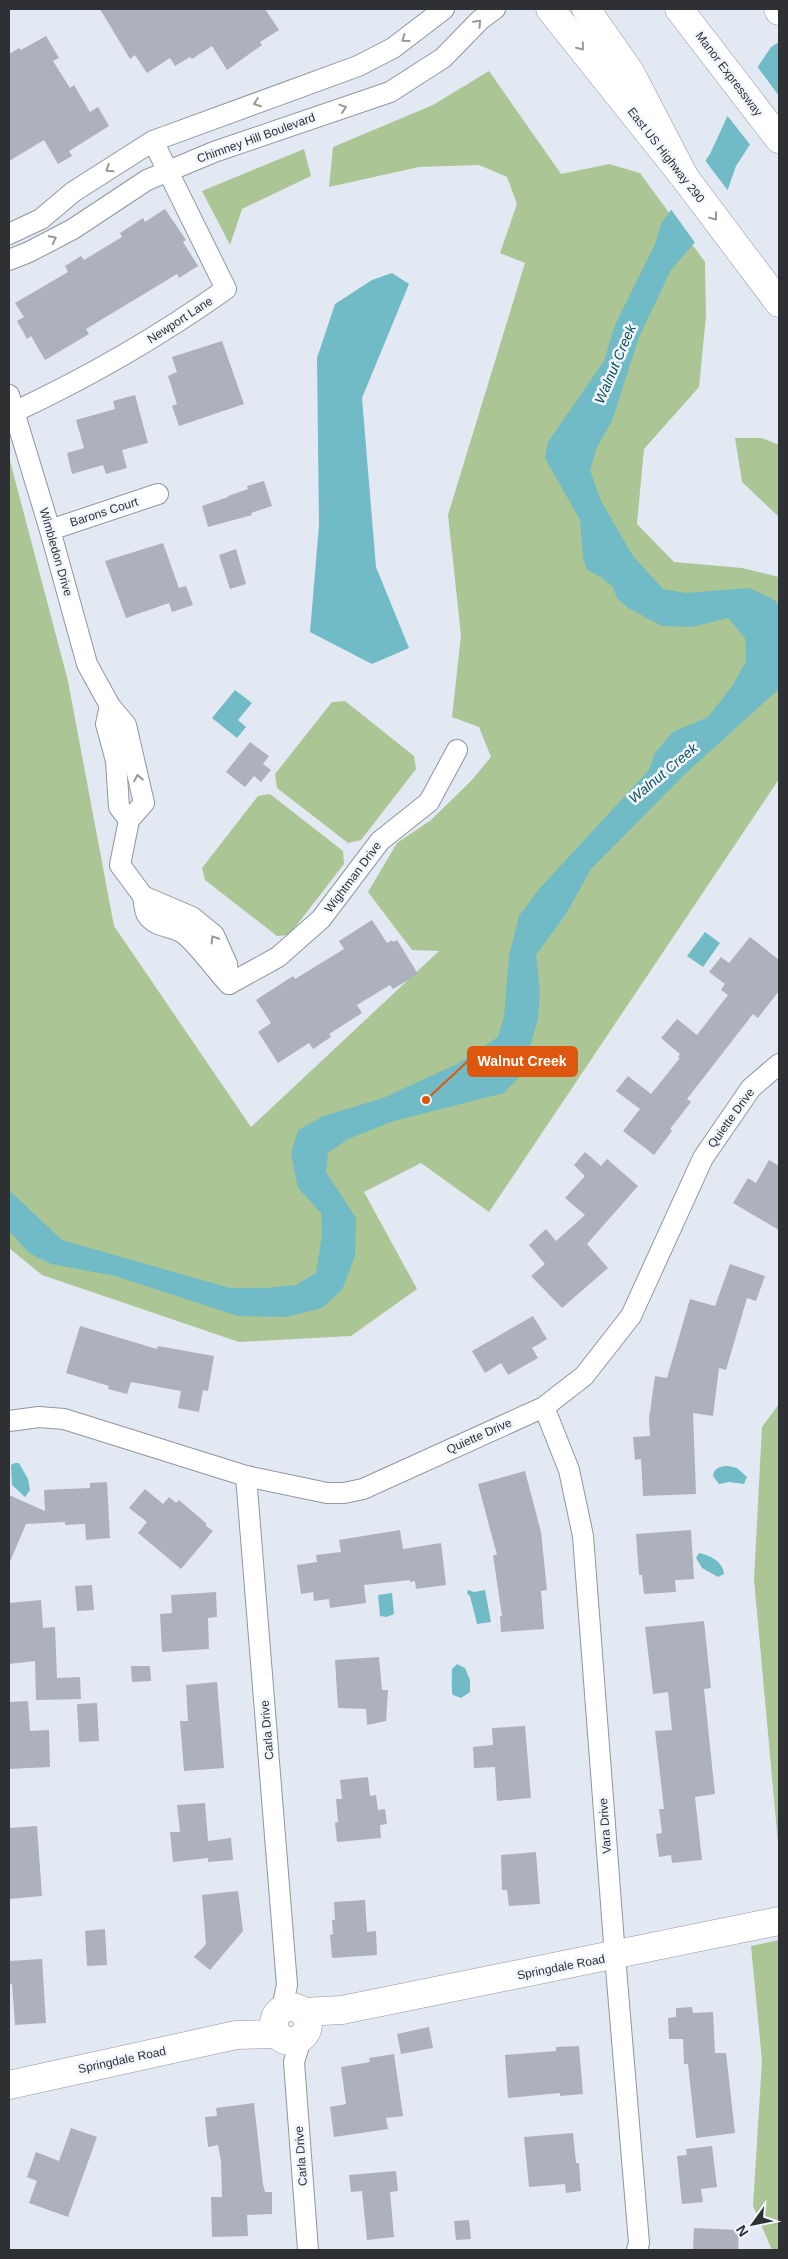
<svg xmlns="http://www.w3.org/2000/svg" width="788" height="2259" font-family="Arial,sans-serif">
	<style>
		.green { fill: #abc694 }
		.water { fill: #71bbc6 }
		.pier { fill: #e3e9f3 }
		.building { fill: #acb1bb }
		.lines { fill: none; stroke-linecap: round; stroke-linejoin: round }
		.street-casing { stroke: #90969f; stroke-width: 22 }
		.secondary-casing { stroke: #90969f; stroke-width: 29 }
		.highway-casing { stroke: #90969f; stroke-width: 29 }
		.street { stroke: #fff; stroke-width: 20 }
		.secondary { stroke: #fff; stroke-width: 28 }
		.highway { stroke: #fff; stroke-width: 28 }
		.oneway { stroke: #96989a }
		.labels { text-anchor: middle; stroke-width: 5; stroke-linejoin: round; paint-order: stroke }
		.street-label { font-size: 12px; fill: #2e3034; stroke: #f1f6fe }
		.water-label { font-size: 14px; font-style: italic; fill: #0c4f58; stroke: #f1f6fe }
		.leader { fill: none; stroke: #df570e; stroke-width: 2 }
		.callout-dot { fill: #df570e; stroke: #f1f6fe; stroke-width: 2 }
		.callout { fill: #df570e; stroke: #df570e; stroke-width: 2 }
		.callout-label { font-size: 14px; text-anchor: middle; font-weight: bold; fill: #fff }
	</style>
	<rect width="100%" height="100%" fill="#e3e9f3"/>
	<g class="green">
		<polygon points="489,71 561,174 609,164 640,173 705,262 706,316 699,387 644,449 637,524 674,562 742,568 779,577 779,779 489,1212 421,1163 364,1192 417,1289 351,1336 239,1342 42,1275 9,1248 9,457 68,681 114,926 251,1127 439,951 412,950 368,892 397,843 431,820 471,781 491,757 479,727 452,717 461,635 448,515 525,263 500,253 517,204 507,177 479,165 419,167 329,187 333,147 433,105"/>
		<polygon points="304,149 311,176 242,209 230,245 202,191"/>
		<polygon points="735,438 762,438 779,445 779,517 742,482"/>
		<polygon points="345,701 414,756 416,769 361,840 348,843 277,788 275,774 332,702"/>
		<polygon points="270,794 343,851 344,864 289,935 277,936 205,880 202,868 258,796"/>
		<polygon points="779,1404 779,1854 754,1579 762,1427"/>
		<polygon points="779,1940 779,2250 772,2250 753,2206 762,2061 751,1946"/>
	</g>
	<g class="water">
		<polygon points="779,42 779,100 736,166 727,192 696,241 671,270 639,337 612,421 597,447 590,470 601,501 633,556 663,589 686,593 749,588 775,600 779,608 779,689 685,774 591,869 566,914 536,955 540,992 538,1019 522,1074 504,1093 394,1121 348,1139 328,1153 326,1172 356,1218 355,1256 342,1290 322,1308 286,1317 238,1316 115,1276 51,1264 29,1253 9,1231 9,1190 62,1240 230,1288 266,1288 296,1285 316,1273 322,1235 321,1213 298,1188 291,1154 298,1130 324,1116 383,1098 459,1063 498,1037 504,1017 509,956 519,916 539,889 649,770 655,753 673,732 708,717 733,685 746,661 745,638 728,618 692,627 662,626 628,608 617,598 613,587 601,577 587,570 583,558 580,520 545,458 548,442 604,361 615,325 655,244 661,224 710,154 732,106 771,47"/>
		<polygon points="392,273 409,284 362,398 376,567 409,648 372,664 310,632 319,525 317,358 335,304 372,280"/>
		<polygon points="235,690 252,703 238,720 246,727 237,738 212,718"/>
		<polygon points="705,932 720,943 703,967 687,956"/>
		<polygon points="15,1463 19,1463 28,1479 30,1490 25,1497 12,1485 11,1465"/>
		<path d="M 728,1466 L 737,1468 L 747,1477 L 744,1484 L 729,1482 L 719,1484 L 713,1476 C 714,1468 720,1466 728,1466 Z"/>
		<path d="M 699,1553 C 710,1555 723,1562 724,1574 L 718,1577 L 702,1568 L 696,1558 Z"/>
		<polygon points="468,1590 474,1592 485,1590 491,1622 477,1624 470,1596 467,1593"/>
		<polygon points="392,1593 394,1614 387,1617 380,1616 378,1595"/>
		<path d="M 457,1664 L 465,1668 L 470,1680 L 470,1692 L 461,1698 L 453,1695 C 451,1692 452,1673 452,1669 Z"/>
	</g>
	<g class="pier">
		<polygon points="756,65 779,96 779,104 752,147 726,114"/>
		<polygon points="704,159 729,192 696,244 670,208"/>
	</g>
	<g class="building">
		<polygon points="100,9 265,9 279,30 260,42 262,45 227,70 212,46 192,59 190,57 175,66 170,58 147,73 135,55 130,59"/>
		<polygon points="46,36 59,58 53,61 70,88 74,85 90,112 98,107 109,126 69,151 72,156 58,164 44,140 9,161 9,54 19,48 21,50"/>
		<polygon points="165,209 186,240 183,242 198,266 179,278 177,274 86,329 89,334 45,360 31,336 27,339 17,321 24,317 15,303 68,272 65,266 81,256 84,260 122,237 120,233 143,218 145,222"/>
		<polygon points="222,341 244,404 179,426 172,406 177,404 168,376 177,372 172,357"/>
		<polygon points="135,395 148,443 122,450 127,468 106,474 103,465 72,474 67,453 84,448 76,420 115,409 113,401"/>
		<polygon points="264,481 272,506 251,513 252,515 208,527 202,506 228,497 228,496 248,489 247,486"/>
		<polygon points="163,543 179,588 186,586 193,605 172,612 169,603 126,618 105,561"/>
		<polygon points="236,549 246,584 230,589 219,555"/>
		<polygon points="250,742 269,756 263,764 271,770 261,782 254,776 245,787 226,772"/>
		<polygon points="372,920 387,943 392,940 393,942 397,940 418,974 393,989 390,985 357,1005 362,1013 329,1034 331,1037 313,1049 309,1043 278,1063 258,1032 271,1023 256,1000 293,976 295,979 344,949 339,941"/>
		<polygon points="750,937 779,960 779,991 758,1018 753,1014 687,1099 691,1102 670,1129 672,1131 654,1155 623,1131 640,1109 616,1091 628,1076 651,1094 680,1058 678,1057 680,1054 661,1038 677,1019 697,1035 728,995 721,990 725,984 709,972 721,957 729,963"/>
		<polygon points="585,1152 601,1166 607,1159 638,1186 587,1244 608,1268 562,1308 531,1276 545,1264 529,1245 546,1229 556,1241 585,1215 565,1198 585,1176 574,1165"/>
		<polygon points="769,1160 779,1166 779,1230 733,1203 748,1178 756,1183"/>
		<polygon points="730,1264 765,1276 756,1301 747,1298 726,1370 719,1368 713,1416 693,1413 696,1494 643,1496 641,1459 635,1460 633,1437 650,1436 649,1419 655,1376 667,1378 690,1299 715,1306"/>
		<polygon points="533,1316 547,1339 532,1348 538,1358 508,1375 501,1363 485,1373 472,1351"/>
		<polygon points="80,1326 157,1349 158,1346 214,1356 208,1391 203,1390 199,1412 178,1408 181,1391 131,1382 127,1394 108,1389 109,1386 66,1373"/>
		<polygon points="525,1471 541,1532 547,1590 541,1591 544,1629 501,1632 500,1616 502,1616 493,1555 497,1555 478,1484"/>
		<polygon points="107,1482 110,1538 86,1540 85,1524 65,1525 65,1522 26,1524 9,1564 9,1495 45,1511 44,1490 90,1488 90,1483"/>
		<polygon points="145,1489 163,1504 169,1497 176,1503 179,1500 207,1524 205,1525 213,1531 181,1569 138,1533 147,1522 129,1508"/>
		<polygon points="400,1530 403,1549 441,1543 446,1585 416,1589 415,1581 410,1582 410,1580 364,1585 366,1603 330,1608 329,1599 314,1601 313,1592 301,1594 297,1565 317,1562 316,1555 341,1552 339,1540"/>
		<polygon points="691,1530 694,1579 675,1580 676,1592 644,1594 642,1575 639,1575 636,1534"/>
		<polygon points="92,1585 94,1610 77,1611 75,1586"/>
		<polygon points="216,1592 217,1617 208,1618 209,1649 162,1652 160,1614 172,1613 171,1595"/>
		<polygon points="41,1600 43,1628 55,1627 57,1678 80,1677 81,1699 36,1700 35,1661 9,1664 9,1603"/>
		<polygon points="704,1621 711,1688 704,1689 715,1794 695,1797 702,1860 672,1863 671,1855 659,1857 656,1834 662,1833 659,1809 664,1809 655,1731 672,1730 668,1692 653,1694 645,1627"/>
		<polygon points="379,1657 382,1690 388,1690 386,1721 367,1725 366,1709 338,1708 335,1660"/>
		<polygon points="131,1666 150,1666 151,1681 132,1682"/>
		<polygon points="217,1682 224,1768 184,1771 180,1721 188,1721 186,1685"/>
		<polygon points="28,1701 30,1731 49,1730 50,1767 9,1769 9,1702"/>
		<polygon points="97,1703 99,1741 79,1742 77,1704"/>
		<polygon points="525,1726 531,1798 497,1801 495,1767 474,1768 473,1747 493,1745 492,1728"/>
		<polygon points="368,1777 370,1796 376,1795 378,1810 385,1809 387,1824 380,1825 381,1838 337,1842 335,1823 338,1822 336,1799 342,1799 340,1780"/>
		<polygon points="205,1803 208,1841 231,1838 233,1860 208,1862 208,1858 173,1862 170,1832 180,1832 177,1805"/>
		<polygon points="37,1826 42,1896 10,1899 9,1828"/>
		<polygon points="536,1852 540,1904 509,1906 507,1890 502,1890 501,1855"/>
		<polygon points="238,1891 243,1931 210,1970 194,1957 206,1944 202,1895"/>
		<polygon points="365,1900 367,1932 376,1931 377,1955 332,1958 330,1935 333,1934 332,1920 335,1920 334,1902"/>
		<polygon points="105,1929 107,1965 87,1966 85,1931"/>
		<polygon points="42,1959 46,2023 15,2025 12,1984 9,1984 9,1961"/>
		<polygon points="692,2007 693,2013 713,2012 715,2053 726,2053 735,2133 696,2138 688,2064 684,2064 683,2039 669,2039 668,2018 676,2017 676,2008"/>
		<polygon points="429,2027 433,2048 401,2054 397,2034"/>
		<polygon points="579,2046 583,2094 560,2096 560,2093 508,2098 505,2055 556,2051 556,2047"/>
		<polygon points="394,2054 403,2116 386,2118 388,2129 334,2137 330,2107 346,2104 341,2067 370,2062 369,2058"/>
		<polygon points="254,2103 263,2184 265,2192 272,2192 272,2214 247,2215 248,2236 212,2237 211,2197 222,2197 221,2162 218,2145 208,2147 205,2117 217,2116 216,2108"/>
		<polygon points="71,2128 97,2137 68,2217 29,2203 37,2181 27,2177 36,2152 59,2161"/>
		<polygon points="573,2133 576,2163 579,2163 581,2191 566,2193 565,2184 529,2187 524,2137"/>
		<polygon points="712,2146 717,2187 701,2189 703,2202 682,2204 677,2156 687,2155 686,2149"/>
		<polygon points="396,2171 398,2191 390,2192 394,2237 367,2240 362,2191 351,2192 349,2175"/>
		<polygon points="469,2220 471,2239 456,2240 454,2221"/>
		<polygon points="694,2228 739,2230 738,2250 693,2250"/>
	</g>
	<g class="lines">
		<defs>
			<g id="street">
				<polyline points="9,234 41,219 73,192 153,141 358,66 393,48 444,9"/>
				<polyline points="9,260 29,252 73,229 147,180 214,152 390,92 443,58 480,20 495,9"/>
				<polyline points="9,395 50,530 87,664 110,706 126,725 144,803 129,820 120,865 143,896 192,917 214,935 227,964 229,984"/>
				<path d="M 14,412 C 91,376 157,338 226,289 L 153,141"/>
				<polyline points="50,530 158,494"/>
				<polyline points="110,706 106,724 116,761 119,807 129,820"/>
				<path d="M 143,896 C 144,901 144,910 147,915 C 155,927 170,926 181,932 C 195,940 216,971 229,984"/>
				<polyline points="229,984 278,957 321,919 380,841 429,802 457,750"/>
				<polyline points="544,1407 569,1470 583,1536 615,1956 639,2243 637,2250"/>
				<polyline points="9,1421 39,1417 64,1419 246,1476 327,1493 344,1493 363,1489 544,1407 584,1376 631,1316 703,1158 751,1088 779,1064"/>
				<polyline points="246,1476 287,1985 282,2008"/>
				<polyline points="302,2036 294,2062 308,2250"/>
			</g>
			<g id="secondary">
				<polyline points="550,9 685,178 779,303"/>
				<circle cx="291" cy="2024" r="17"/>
				<polyline points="303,2012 342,2010 779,1921"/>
				<polyline points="9,2085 236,2035 277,2034"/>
			</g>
			<g id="highway">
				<polyline points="586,9 630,72 685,178"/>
				<polyline points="679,9 779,139"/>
				<polyline points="778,9 779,11"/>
			</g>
		</defs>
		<use href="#street" class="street-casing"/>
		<use href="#secondary" class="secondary-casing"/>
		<use href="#highway" class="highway-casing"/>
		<use href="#street" class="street"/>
		<use href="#secondary" class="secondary"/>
		<use href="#highway" class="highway"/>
	</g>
	<defs><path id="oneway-chevron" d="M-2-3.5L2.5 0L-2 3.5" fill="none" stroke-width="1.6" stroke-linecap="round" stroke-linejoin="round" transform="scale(1.25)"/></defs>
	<g class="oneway">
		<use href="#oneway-chevron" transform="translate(478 23) rotate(-46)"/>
		<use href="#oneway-chevron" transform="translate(405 39) rotate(144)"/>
		<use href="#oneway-chevron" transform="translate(581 47) rotate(51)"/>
		<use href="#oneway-chevron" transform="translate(257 103) rotate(160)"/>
		<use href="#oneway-chevron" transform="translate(343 108) rotate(-18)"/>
		<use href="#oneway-chevron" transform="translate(109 169) rotate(147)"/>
		<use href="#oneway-chevron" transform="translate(714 217) rotate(53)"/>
		<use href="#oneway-chevron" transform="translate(53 239) rotate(-27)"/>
		<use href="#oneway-chevron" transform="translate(138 778) rotate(-101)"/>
		<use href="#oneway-chevron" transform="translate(214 939) rotate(-122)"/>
	</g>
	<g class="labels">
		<g class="street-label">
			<text transform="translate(729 74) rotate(53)" y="4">Manor Expressway</text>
			<text transform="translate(256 138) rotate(-20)" y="4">Chimney Hill Boulevard</text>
			<text transform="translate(666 155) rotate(52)" y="4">East US Highway 290</text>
			<text transform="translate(180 320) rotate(-33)" y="4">Newport Lane</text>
			<text transform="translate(104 512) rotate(-18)" y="4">Barons Court</text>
			<text transform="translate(56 552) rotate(74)" y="4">Wimbledon Drive</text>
			<text transform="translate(353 877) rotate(-53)" y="4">Wightman Drive</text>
			<text transform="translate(731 1118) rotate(-54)" y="4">Quiette Drive</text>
			<text transform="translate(479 1436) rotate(-24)" y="4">Quiette Drive</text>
			<text transform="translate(267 1730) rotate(-95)" y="4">Carla Drive</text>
			<text transform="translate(605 1826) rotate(-94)" y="4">Vara Drive</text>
			<text transform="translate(561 1967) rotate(-11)" y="4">Springdale Road</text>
			<text transform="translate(122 2060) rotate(-12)" y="4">Springdale Road</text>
			<text transform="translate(301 2156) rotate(-94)" y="4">Carla Drive</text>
		</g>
		<g class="water-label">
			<text transform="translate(615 364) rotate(-67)" y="5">Walnut Creek</text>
			<text transform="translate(663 773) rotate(-40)" y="5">Walnut Creek</text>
		</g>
	</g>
	<path class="leader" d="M426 1100L468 1061"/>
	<circle class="callout-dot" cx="426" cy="1100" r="5"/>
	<rect class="callout" x="468" y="1047" width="109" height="29" rx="5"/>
	<g class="callout-label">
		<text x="522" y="1066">Walnut Creek</text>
	</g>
	<rect width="788" height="2259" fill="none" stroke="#2e3034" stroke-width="20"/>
	<g transform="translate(753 2224) rotate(237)" stroke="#f1f6fe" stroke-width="4" paint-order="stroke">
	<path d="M0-4L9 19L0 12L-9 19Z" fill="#2e3034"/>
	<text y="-8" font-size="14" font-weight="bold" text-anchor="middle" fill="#2e3034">N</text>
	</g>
</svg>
